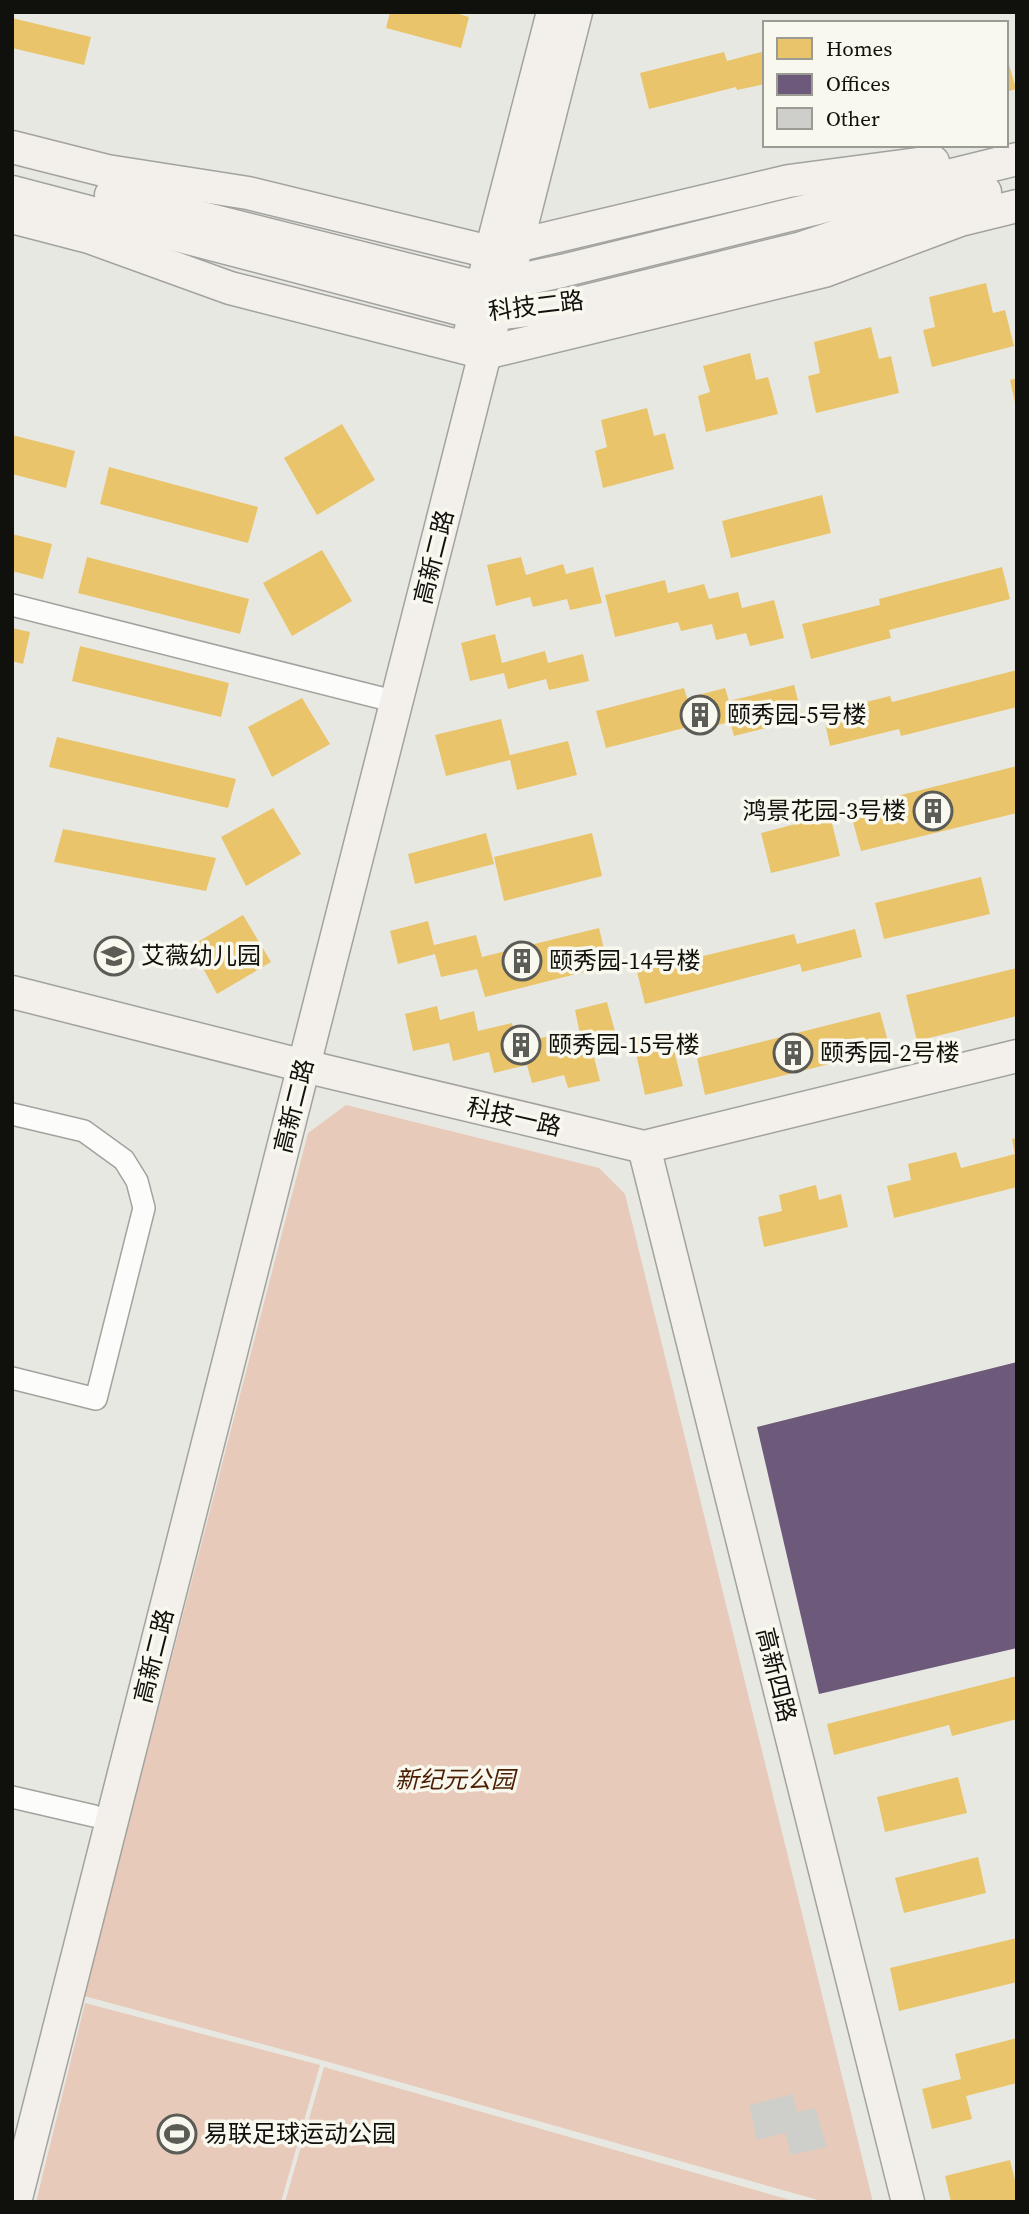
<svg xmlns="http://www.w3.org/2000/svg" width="1029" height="2214" font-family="'Source Serif 4','Noto Sans SC',serif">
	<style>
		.green { fill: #e7caba }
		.homes { fill: #e9c46a }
		.offices { fill: #6d597a }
		.building { fill: #cecfcb }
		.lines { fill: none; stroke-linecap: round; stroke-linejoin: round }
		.street-casing { stroke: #a2a29e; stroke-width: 24 }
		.secondary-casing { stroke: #a2a29e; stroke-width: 35 }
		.street { stroke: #fcfcfb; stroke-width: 21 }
		.secondary { stroke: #f3f0eb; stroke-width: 32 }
		.labels { text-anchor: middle; stroke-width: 7; stroke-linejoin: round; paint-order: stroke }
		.street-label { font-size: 24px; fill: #10100c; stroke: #f8f8ee }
		.poi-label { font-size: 24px; fill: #10100c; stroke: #f8f8ee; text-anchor: start }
		.park-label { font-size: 24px; font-style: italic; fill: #4c1e03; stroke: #f8f8ee }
	</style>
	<rect width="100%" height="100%" fill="#e8e8e3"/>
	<g class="green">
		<polygon points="346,1105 599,1168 625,1194 873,2202 825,2202 325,2061 84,1996 308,1133"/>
		<polygon points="85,2003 320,2065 281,2202 36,2202"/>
		<polygon points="324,2067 797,2202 285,2202"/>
	</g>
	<g class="homes">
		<polygon points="390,12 452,12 469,17 461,48 386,28"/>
		<polygon points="12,18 91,37 84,65 12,48"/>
		<polygon points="765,51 765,84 737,90 736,87 649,109 640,73 724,52 727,61"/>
		<polygon points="1006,54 1016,89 1006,92"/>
		<polygon points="986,283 993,313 1005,310 1014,346 932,367 923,330 935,327 929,297"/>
		<polygon points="871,327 879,359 891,356 899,393 816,413 808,376 820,373 814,342"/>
		<polygon points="750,353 756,380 768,377 778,414 706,432 698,396 710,392 703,366"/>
		<polygon points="1017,378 1017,407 1016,407 1010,380"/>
		<polygon points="647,408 654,436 665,433 674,469 603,488 595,451 607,447 601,420"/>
		<polygon points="342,424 375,480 317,515 284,458"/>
		<polygon points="12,435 75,451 66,488 12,474"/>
		<polygon points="109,467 258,507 248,543 100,504"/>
		<polygon points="822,495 831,533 731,558 722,521"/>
		<polygon points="12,534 52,544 43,579 12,571"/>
		<polygon points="322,550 352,601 292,636 263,583"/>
		<polygon points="87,557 249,599 240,634 78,593"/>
		<polygon points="521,557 526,575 563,564 566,574 593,567 602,603 570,610 567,599 533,607 530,597 496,606 487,565"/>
		<polygon points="1002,567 1010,599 889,630 891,638 811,659 802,624 880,605 879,599"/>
		<polygon points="665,580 668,593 704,584 709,599 738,592 742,608 774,600 784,638 750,646 746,633 716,640 712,624 681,631 678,622 615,637 605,595"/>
		<polygon points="12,628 30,632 23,664 12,661"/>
		<polygon points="495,634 502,663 545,651 548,663 583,654 589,681 549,690 546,679 508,689 504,673 470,681 461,643"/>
		<polygon points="80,646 229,683 221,717 72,681"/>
		<polygon points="1017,670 1017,707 901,736 899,729 830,746 823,713 890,696 892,702"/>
		<polygon points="794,685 803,719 734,736 730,722 693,731 692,726 606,748 596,711 684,688 687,698 725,688 729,701"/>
		<polygon points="302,698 330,744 272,777 248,727"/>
		<polygon points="501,719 510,755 568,741 577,775 517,790 510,760 446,776 435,735"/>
		<polygon points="57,737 236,779 228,808 49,767"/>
		<polygon points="1017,766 1017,813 861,851 849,808"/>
		<polygon points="273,808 301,854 246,886 221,837"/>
		<polygon points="830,815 840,856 771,873 761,833"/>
		<polygon points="63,829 216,858 206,891 54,862"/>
		<polygon points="486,833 494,864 415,884 408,854"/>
		<polygon points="592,833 602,876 504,901 494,857"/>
		<polygon points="981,877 990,914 884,939 875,903"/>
		<polygon points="243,915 271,962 217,994 191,946"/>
		<polygon points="428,921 434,945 476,935 482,957 599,928 608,966 485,997 477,969 441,977 435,954 398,964 390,931"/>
		<polygon points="855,929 862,957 802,972 800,964 645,1004 637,972 794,934 797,944"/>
		<polygon points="1017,968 1017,1016 917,1041 906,995"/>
		<polygon points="607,1002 617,1039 591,1045 600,1081 568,1088 564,1075 532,1083 527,1065 494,1073 489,1052 453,1061 449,1043 413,1051 405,1014 437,1006 440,1020 474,1011 478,1031 512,1023 517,1044 553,1035 555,1045 581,1039 575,1010"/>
		<polygon points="880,1012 890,1049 705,1095 697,1058"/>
		<polygon points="669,1030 683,1086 645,1095 633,1039"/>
		<polygon points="1017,1138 1017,1187 894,1218 887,1186 911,1180 908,1164 956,1152 961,1168 1015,1154 1012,1139"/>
		<polygon points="816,1185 819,1200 841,1194 848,1227 764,1247 758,1217 782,1211 779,1195"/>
		<polygon points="1017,1676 1017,1719 952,1736 949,1725 834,1755 827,1724"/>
		<polygon points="958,1777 967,1813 885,1832 877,1797"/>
		<polygon points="978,1857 986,1893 904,1913 895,1878"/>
		<polygon points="1017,1938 1017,1982 899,2011 890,1968"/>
		<polygon points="1017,2038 1017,2083 966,2096 972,2119 932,2129 922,2089 961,2079 955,2054"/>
		<polygon points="1010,2160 1017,2188 1017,2202 951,2202 945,2176"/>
	</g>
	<polygon class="offices" points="1017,1362 1017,1648 819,1694 757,1427"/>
	<polygon class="building" points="793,2094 797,2112 815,2108 827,2147 791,2155 785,2133 757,2140 749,2105"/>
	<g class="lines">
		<defs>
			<g id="street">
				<polyline points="12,605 397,702"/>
				<polyline points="12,1114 84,1131 124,1160 137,1181 144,1208 96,1399 12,1378"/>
				<polyline points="12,1797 94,1816"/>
			</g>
			<g id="secondary">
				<polyline points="12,147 107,171 248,193 490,252 789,181 933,162"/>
				<polyline points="12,192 475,313 495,314 570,305 802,248 920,208 985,192"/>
				<polyline points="111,195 481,288 562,271 1017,159"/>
				<polyline points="12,217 89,237 230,288 485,353 824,271 960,220 1017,206"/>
				<polyline points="470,333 553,12"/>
				<polyline points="12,992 304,1066 644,1147 1017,1056"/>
				<polyline points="644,1147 908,2202"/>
				<polyline points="15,2202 495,314 507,283 576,12"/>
			</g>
		</defs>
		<use href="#street" class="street-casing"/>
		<use href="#secondary" class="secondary-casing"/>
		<use href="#street" class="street"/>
		<use href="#secondary" class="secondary"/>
	</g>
	<defs>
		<symbol id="building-ring" viewBox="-11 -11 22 22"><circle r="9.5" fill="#f8f8ee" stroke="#5c5c57" stroke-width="1.5"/><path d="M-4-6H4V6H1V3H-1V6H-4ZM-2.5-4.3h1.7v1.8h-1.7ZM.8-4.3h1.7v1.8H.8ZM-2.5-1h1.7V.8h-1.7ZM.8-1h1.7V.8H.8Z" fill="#5c5c57"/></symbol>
		<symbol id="school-ring" viewBox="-11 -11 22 22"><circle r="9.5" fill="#f8f8ee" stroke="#5c5c57" stroke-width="1.5"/><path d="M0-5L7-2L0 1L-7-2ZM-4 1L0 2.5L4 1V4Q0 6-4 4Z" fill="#5c5c57"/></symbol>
		<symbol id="stadium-ring" viewBox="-11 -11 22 22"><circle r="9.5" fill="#f8f8ee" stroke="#5c5c57" stroke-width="1.5"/><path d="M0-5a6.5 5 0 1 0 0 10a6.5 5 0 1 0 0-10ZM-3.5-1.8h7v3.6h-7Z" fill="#5c5c57"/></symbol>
	</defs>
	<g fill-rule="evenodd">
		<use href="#building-ring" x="678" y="693" width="44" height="44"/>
		<use href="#building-ring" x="911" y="789" width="44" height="44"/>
		<use href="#school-ring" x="92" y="934" width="44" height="44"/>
		<use href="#building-ring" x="500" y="939" width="44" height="44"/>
		<use href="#building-ring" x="499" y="1023" width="44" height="44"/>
		<use href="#building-ring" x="771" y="1031" width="44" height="44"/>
		<use href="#stadium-ring" x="155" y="2112" width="44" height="44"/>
	</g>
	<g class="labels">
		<g class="street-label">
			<text transform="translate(536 306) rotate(-7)" y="8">科技二路</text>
			<text transform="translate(434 557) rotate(-76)" y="8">高新二路</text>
			<text transform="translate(294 1106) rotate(-76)" y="8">高新二路</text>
			<text transform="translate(514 1117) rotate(13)" y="8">科技一路</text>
			<text transform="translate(154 1656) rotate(-76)" y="8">高新二路</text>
			<text transform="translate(776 1675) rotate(76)" y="8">高新四路</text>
		</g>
		<g class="poi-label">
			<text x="727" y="723">颐秀园-5号楼</text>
			<text x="906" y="819" text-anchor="end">鸿景花园-3号楼</text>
			<text x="141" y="964">艾薇幼儿园</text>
			<text x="549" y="969">颐秀园-14号楼</text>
			<text x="548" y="1053">颐秀园-15号楼</text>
			<text x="820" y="1061">颐秀园-2号楼</text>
			<text x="204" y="2142">易联足球运动公园</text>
		</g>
		<g class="park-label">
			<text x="455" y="1788">新纪元公园</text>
		</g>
	</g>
	<rect width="1029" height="2214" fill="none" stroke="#10100c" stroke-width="28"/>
	<rect x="763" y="21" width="245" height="126" fill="#f8f8ee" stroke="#9b9b94" stroke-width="2"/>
	<rect x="777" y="38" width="35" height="21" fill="#e9c46a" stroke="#9b9b94" stroke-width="2"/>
	<text x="826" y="56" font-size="21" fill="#10100c">Homes</text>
	<rect x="777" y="74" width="35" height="21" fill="#6d597a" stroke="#9b9b94" stroke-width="2"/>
	<text x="826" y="91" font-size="21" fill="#10100c">Offices</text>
	<rect x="777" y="108" width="35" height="21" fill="#cecfcb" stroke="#9b9b94" stroke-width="2"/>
	<text x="826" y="126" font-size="21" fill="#10100c">Other</text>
</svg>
